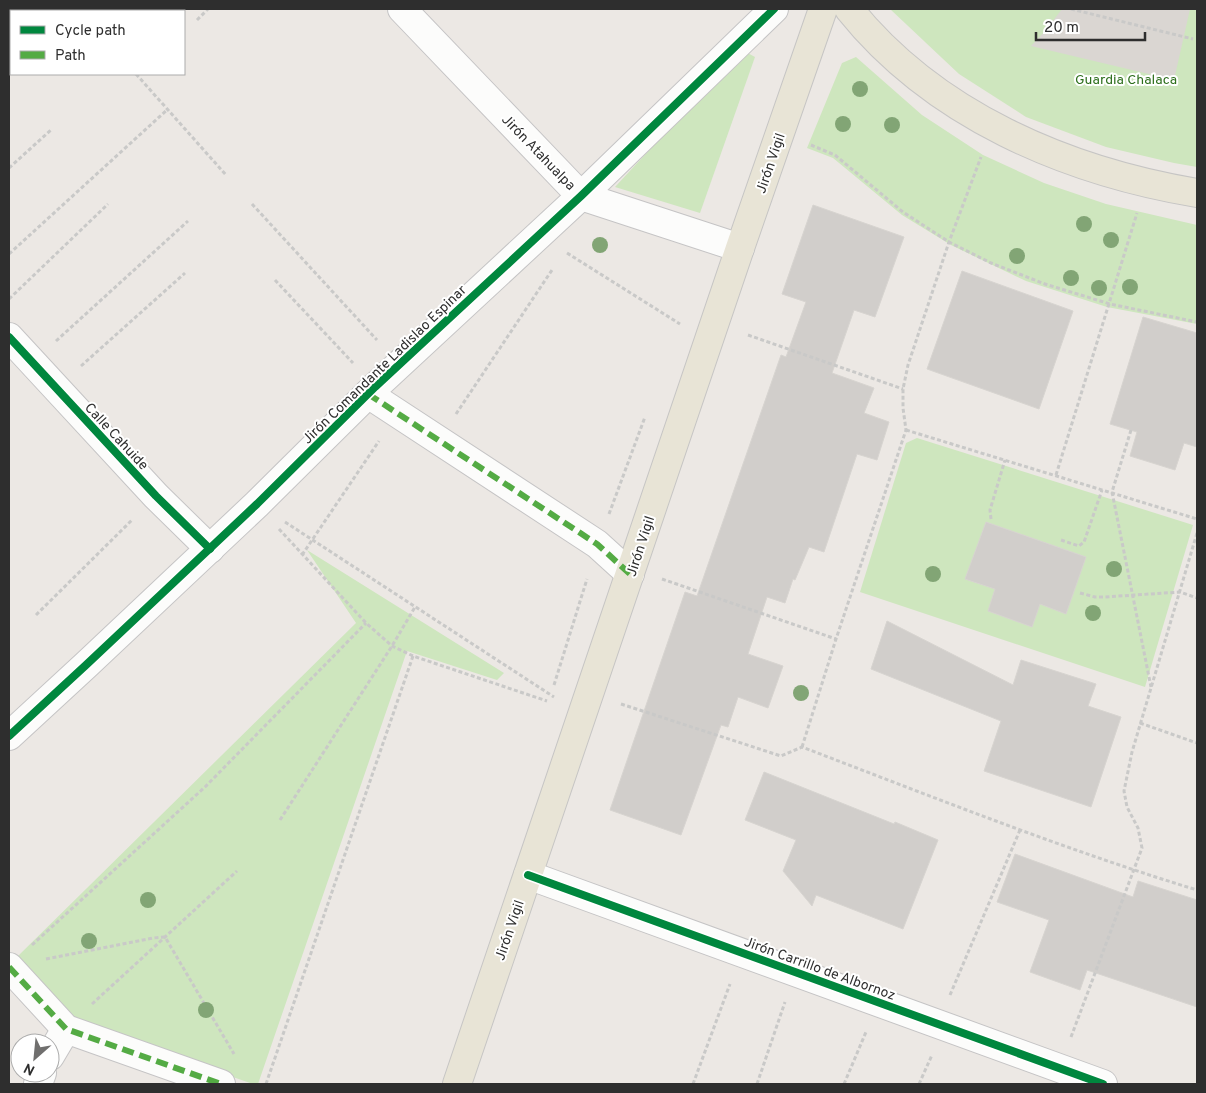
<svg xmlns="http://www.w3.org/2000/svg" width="1206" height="1093" font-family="Overpass,sans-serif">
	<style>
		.green { fill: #cee6be }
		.plaza { fill: #dad6d2 }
		.building { fill: #d1cecb; stroke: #d7d4d0 }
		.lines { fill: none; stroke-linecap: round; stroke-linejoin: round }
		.minor-casing { stroke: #c5c4c5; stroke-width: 30 }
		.major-casing { stroke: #c6c5c4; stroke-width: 30 }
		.path { stroke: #c9c9c8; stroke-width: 3; stroke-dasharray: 4 2.5; stroke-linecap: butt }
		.minor { stroke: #fcfcfb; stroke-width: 28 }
		.major { stroke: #e8e4d6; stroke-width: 28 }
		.quiet { stroke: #54ab44; stroke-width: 6; stroke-dasharray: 12 6; stroke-linecap: butt }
		.cycleway-casing { stroke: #fff; stroke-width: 11 }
		.cycleway { stroke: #00873e; stroke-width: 8 }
		.tree { fill: #82a575 }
		.labels { text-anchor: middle; stroke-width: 4; stroke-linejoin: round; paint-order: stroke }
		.park-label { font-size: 14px; fill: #2c6e1b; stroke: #fff }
		.street-label { font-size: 14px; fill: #2e2e2e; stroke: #fff }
	</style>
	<rect width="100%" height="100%" fill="#ece8e4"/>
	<g class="green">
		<polygon points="890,9 1197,9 1197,167 1174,163 1106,147 1026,117 959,74"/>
		<polygon points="742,50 755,57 700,213 615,187"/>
		<polygon points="856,57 922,115 983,155 1044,183 1106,204 1197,225 1197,324 1107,307 1026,281 951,245 902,215 833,158 807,148 842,63"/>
		<polygon points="917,438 1193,525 1145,687 860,592 906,443"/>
		<polygon points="307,550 504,673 497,680 407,651 258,1084 253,1084 72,1021 18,956 356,623"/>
	</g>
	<polygon class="plaza" points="1062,9 1190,9 1174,80 1031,46 1046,30"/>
	<g class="building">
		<polygon points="813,205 904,237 875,317 854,310 832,373 874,388 864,413 889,422 877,460 857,454 824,552 809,547 795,580 793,579 785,603 767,597 748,654 783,666 768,708 738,697 728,727 721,725 681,835 610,810 685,592 697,596 781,355 786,357 806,302 782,294"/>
		<polygon points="962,271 1073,311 1039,409 927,369"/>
		<polygon points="1143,317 1197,333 1197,447 1184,443 1175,470 1130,456 1137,432 1110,424"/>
		<polygon points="986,522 1086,557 1066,614 1040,604 1032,627 988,611 995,589 965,579"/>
		<polygon points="887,621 1013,685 1021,660 1096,684 1088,706 1121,717 1091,807 984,771 1001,721 871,669"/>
		<polygon points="764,772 894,824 895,822 938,840 903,929 816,895 812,906 783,871 796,840 745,820"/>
		<polygon points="1015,854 1133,897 1138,881 1197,900 1197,1007 1087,970 1080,990 1030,972 1049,920 997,902"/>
	</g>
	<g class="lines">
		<defs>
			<g id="minor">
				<polyline points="402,9 581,196 740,248"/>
				<polyline points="9,337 156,496 210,549"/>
				<polyline points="368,394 597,544 630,574"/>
				<polyline points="9,736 86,665 257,504 375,387 581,196 774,9"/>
				<polyline points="528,875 1103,1084"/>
				<polyline points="9,967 66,1029 221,1084"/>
				<polyline points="50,1056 66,1029"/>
				<polyline points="38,1084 42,1073"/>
			</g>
			<g id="major">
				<path d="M 849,9 C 934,115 1066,171 1197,193"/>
				<polyline points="457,1084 740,248 823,9"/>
			</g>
		</defs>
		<use href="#minor" class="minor-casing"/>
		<use href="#major" class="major-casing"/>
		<g class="path">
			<polyline points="78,9 80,11"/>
			<polyline points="1071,9 1193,39"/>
			<polyline points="197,20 208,9"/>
			<polyline points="136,74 226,175"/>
			<polyline points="811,145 835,155 903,212 949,242 991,263 1045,284 1110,304 1197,322"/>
			<polyline points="9,168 52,129"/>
			<polyline points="252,204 377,340"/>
			<polyline points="567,253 680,324"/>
			<polyline points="9,254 168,109"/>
			<polyline points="275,280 353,363"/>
			<polyline points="9,299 108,204"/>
			<polyline points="748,335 903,389"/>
			<polyline points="56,341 188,221"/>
			<polyline points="81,366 185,273"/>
			<polyline points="456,414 552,270"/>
			<polyline points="906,430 1197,519"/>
			<polyline points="1131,430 1112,492 1151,687"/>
			<polyline points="1056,475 1137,213"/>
			<polyline points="609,514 645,417"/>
			<polyline points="991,519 990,510 1005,460"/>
			<polyline points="285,522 554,697"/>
			<polyline points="279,529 366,623 392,646 413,656 547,701"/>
			<polyline points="1061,540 1079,546 1084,542 1102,490"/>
			<polyline points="302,555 379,441"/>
			<polyline points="662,579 836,639"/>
			<polyline points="1080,593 1095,597 1105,597 1180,592 1197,598"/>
			<polyline points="36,615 133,519"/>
			<polyline points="554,685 587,579"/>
			<path d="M 621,704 L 781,756 L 802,747 C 933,797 1063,849 1197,890"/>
			<polyline points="1140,723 1197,743"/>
			<polyline points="802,747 836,639 906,430 903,408 903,389 908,365 949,242 981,157"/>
			<polyline points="280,820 392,646 415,607"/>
			<polyline points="32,945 205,787 366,623"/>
			<polyline points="46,959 153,938 165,937 234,1054"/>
			<polyline points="950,995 1020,830"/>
			<polyline points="92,1004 237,871"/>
			<polyline points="1071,1037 1142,848 1138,828 1127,807 1124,791 1132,752 1197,533"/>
			<polyline points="266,1084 413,656"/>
			<polyline points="693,1084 730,984"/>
			<polyline points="757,1084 785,1002"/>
			<polyline points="844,1084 866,1032"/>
			<polyline points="919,1084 932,1055"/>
		</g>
		<use href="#minor" class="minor"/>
		<use href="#major" class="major"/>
		<g class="quiet">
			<polyline points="368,394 597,544 630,574"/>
			<polyline points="9,967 66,1029 221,1084"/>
		</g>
		<defs>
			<g id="cycleway">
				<polyline points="9,337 156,496 210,549"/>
				<polyline points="9,736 86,665 257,504 375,387 581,196 774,9"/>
				<polyline points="528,875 1103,1084"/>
			</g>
		</defs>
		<use href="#cycleway" class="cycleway-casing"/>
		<use href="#cycleway" class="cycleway"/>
	</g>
	<g class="tree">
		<circle cx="860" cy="89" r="8"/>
		<circle cx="843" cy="124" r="8"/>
		<circle cx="892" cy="125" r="8"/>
		<circle cx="1084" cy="224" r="8"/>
		<circle cx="1111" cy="240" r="8"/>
		<circle cx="600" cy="245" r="8"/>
		<circle cx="1017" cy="256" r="8"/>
		<circle cx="1071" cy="278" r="8"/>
		<circle cx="1130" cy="287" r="8"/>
		<circle cx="1099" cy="288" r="8"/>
		<circle cx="1114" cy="569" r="8"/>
		<circle cx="933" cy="574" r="8"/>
		<circle cx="1093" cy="613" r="8"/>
		<circle cx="801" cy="693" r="8"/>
		<circle cx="148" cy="900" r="8"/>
		<circle cx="89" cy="941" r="8"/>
		<circle cx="206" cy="1010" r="8"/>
	</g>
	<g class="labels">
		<g class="park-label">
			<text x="1126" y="84">Guardia Chalaca</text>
		</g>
		<g class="street-label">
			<text transform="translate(539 152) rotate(46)" y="5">Jirón Atahualpa</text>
			<text transform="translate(770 163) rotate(-71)" y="5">Jirón Vigil</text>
			<text transform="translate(384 364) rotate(-44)" y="5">Jirón Comandante Ladislao Espinar</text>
			<text transform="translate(117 436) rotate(47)" y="5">Calle Cahuide</text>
			<text transform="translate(640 546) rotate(-72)" y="5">Jirón Vigil</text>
			<text transform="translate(509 930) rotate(-71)" y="5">Jirón Vigil</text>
			<text transform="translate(820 968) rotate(20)" y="5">Jirón Carrillo de Albornoz</text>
		</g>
	</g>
	<rect width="1206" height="1093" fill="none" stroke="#2e2e2e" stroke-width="20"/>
	<rect x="10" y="10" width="175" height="65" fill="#ffffff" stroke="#ababab"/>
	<rect x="20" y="26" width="25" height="8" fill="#00873e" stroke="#ababab"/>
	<text x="55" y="35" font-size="15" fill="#2e2e2e">Cycle path</text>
	<rect x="20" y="51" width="25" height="8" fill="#54ab44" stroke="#ababab"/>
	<text x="55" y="60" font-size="15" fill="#2e2e2e">Path</text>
	<g transform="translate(35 1058) rotate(207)"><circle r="24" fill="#ffffff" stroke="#ababab"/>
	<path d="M0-4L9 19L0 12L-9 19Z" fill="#706f6e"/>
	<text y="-8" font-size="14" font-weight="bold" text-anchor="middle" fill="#2e2e2e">N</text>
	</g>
	<path d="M1036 32v8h109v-8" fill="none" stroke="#2e2e2e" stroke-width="2.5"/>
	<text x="1044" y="32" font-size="15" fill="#2e2e2e" stroke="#ffffff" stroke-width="4" paint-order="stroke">20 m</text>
</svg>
